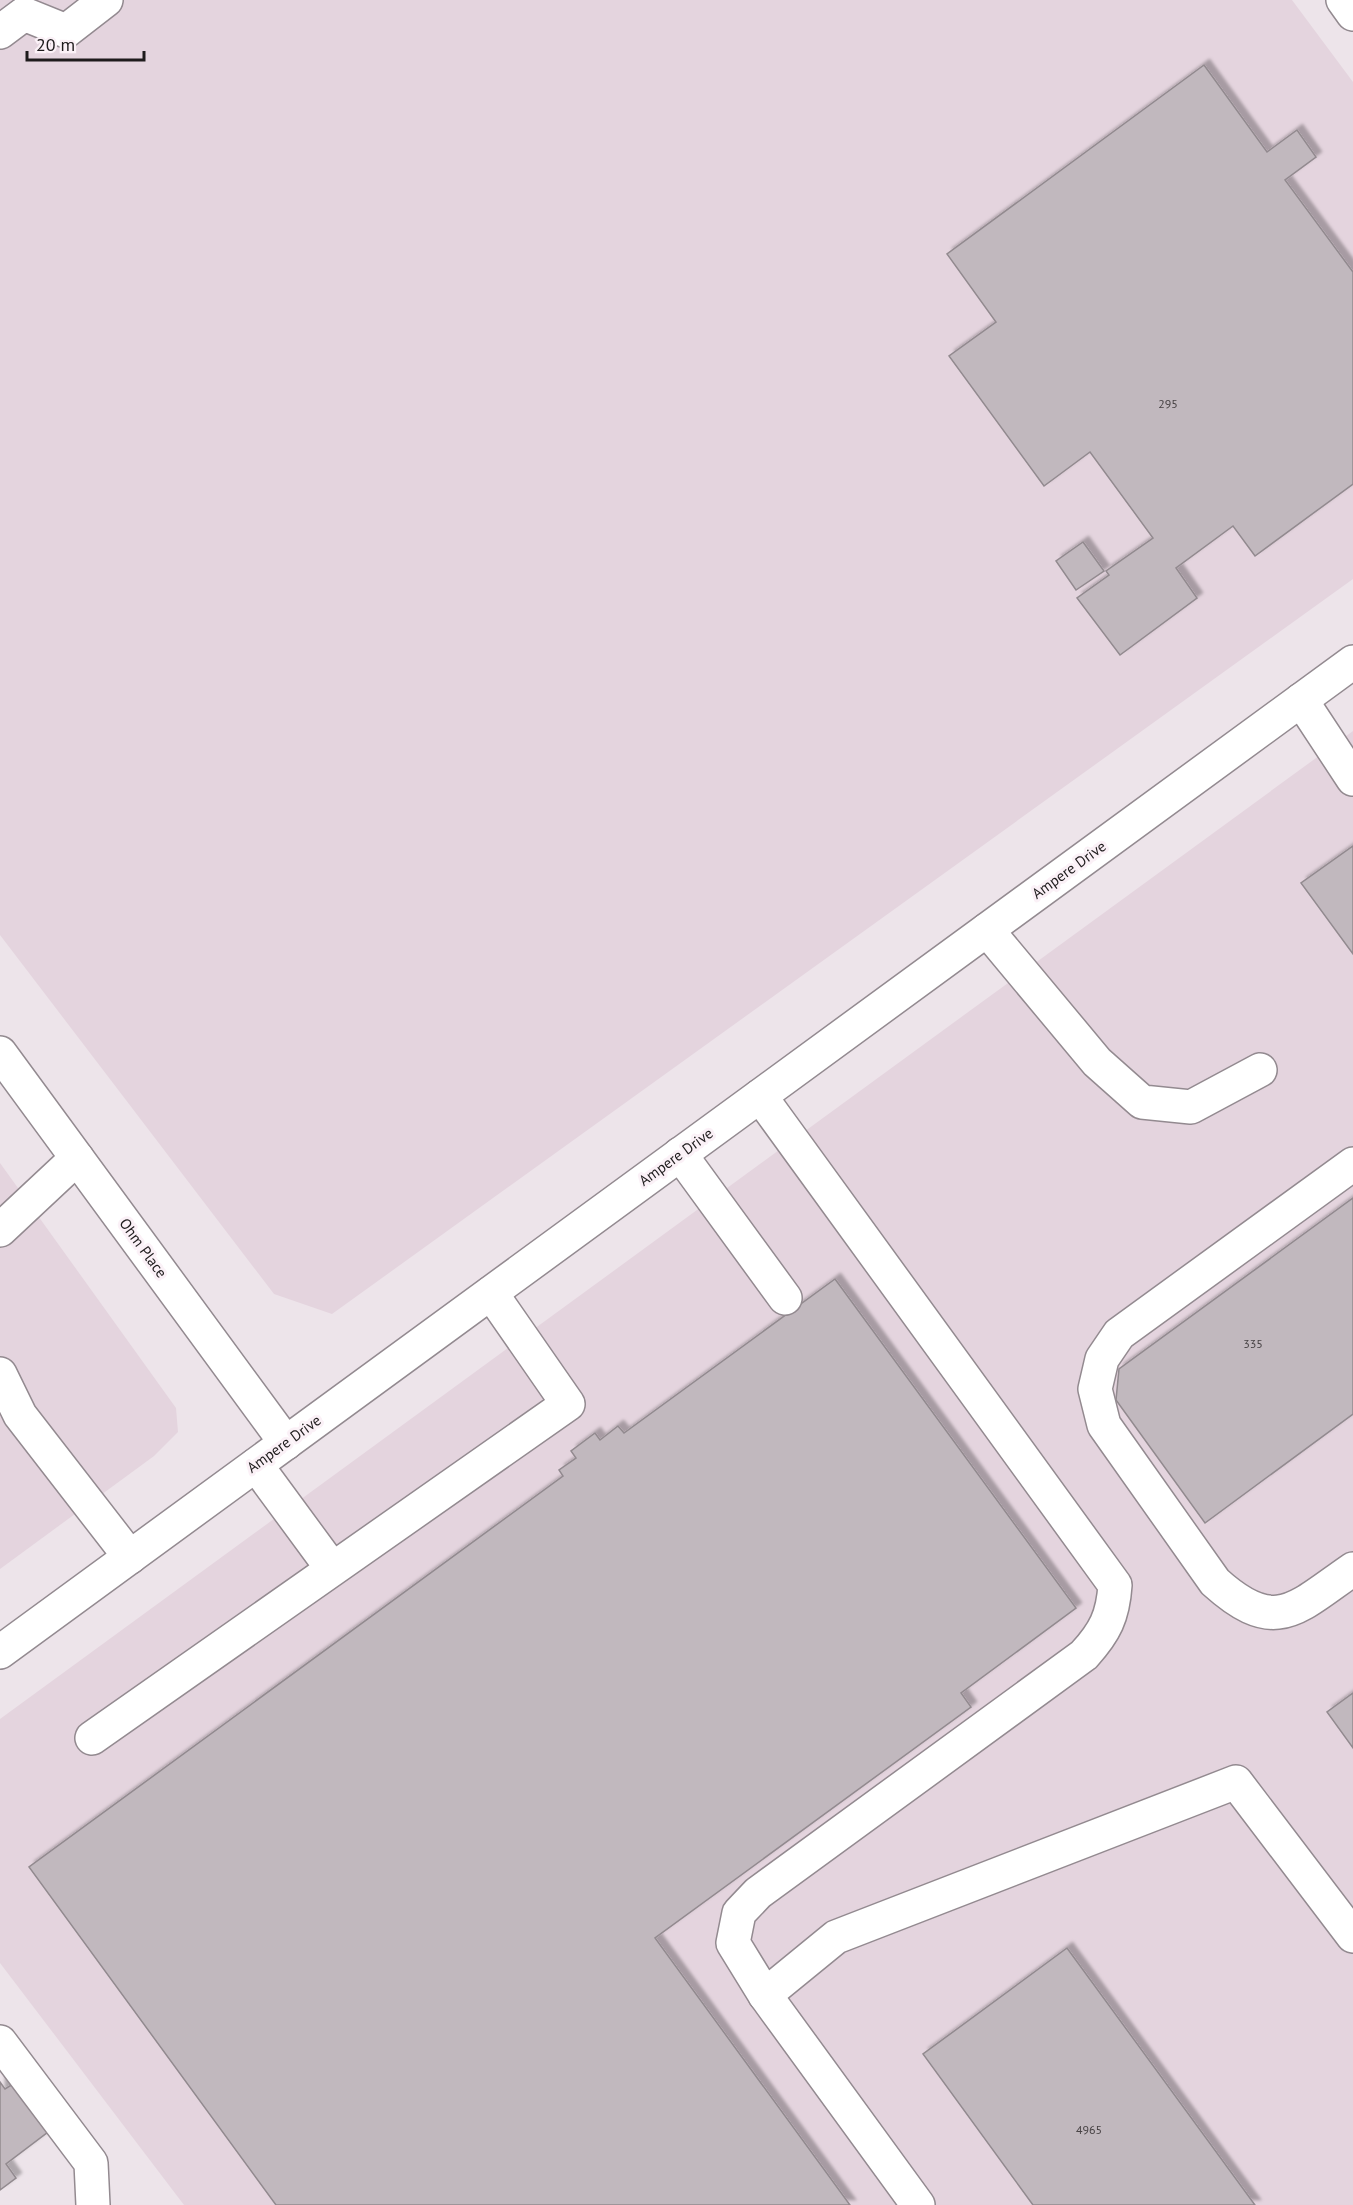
<svg xmlns="http://www.w3.org/2000/svg" width="1353" height="2205" font-family="'PT Sans',sans-serif">
	<style>
		.built { fill: #e4d4de }
		.building { fill: #c1b8be; stroke: #928a8f; stroke-width: 1.5; filter: url(#shadow) }
		.lines { fill: none; stroke-linecap: round; stroke-linejoin: round }
		.minor-casing { stroke: #938a90; stroke-width: 36 }
		.minor { stroke: #fff; stroke-width: 33 }
		.labels { text-anchor: middle; stroke-width: 6; stroke-linejoin: round; paint-order: stroke }
		.number-label { font-size: 12px; fill: #474244 }
		.street-label { font-size: 15px; fill: #1e1b1c; stroke: #fbf1f7 }
	</style>
	<defs>
		<filter id="shadow"><feDropShadow dx="5.5" dy="-5.5" stdDeviation="1.5" flood-color="#0004"/></filter>
	</defs>
	<rect width="100%" height="100%" fill="#ede4ea"/>
	<g class="built">
		<polygon points="0,0 1292,0 1353,82 1353,579 332,1314 274,1294 0,935"/>
		<polygon points="1353,731 1353,2205 184,2205 0,1963 0,1719"/>
		<polygon points="0,1163 176,1408 178,1432 154,1456 0,1569"/>
	</g>
	<g class="building">
		<polygon points="1204,65 1267,152 1297,130 1316,157 1285,180 1353,272 1353,484 1255,556 1233,526 1176,568 1197,598 1120,655 1077,598 1109,575 1106,571 1153,538 1090,452 1044,486 949,356 996,322 947,254"/>
		<polygon points="1083,542 1104,571 1076,590 1056,561"/>
		<polygon points="1353,846 1353,954 1301,883"/>
		<polygon points="1353,1198 1353,1414 1205,1523 1116,1400 1119,1369"/>
		<polygon points="835,1279 1076,1608 961,1693 971,1707 655,1938 850,2205 276,2205 29,1867 563,1476 559,1470 576,1458 571,1451 595,1433 600,1440 618,1426 624,1433"/>
		<polygon points="1353,1693 1353,1748 1327,1712"/>
		<polygon points="1067,1948 1255,2205 1033,2205 923,2054"/>
		<polygon points="0,2082 5,2089 13,2084 48,2132 6,2164 16,2178 0,2190"/>
	</g>
	<g class="lines">
		<defs>
			<g id="minor">
				<polyline points="1343,0 1353,14"/>
				<polyline points="0,32 24,14 66,31 106,0"/>
				<polyline points="1301,700 1353,779"/>
				<polyline points="987,930 1097,1062 1142,1102 1191,1107 1260,1070"/>
				<polyline points="0,1053 286,1443"/>
				<path d="M 760,1096 L 1115,1585 C 1113,1616 1105,1632 1084,1655 L 758,1893 L 739,1913 L 733,1943 L 765,1995 L 918,2205"/>
				<polyline points="680,1154 785,1298"/>
				<path d="M 1353,1164 L 1119,1334 L 1102,1359 L 1095,1389 L 1104,1425 L 1215,1582 C 1276,1637 1296,1608 1353,1569"/>
				<polyline points="0,1230 77,1158"/>
				<polyline points="0,1374 20,1415 130,1557"/>
				<polyline points="256,1465 331,1567"/>
				<polyline points="0,1652 1353,662"/>
				<polyline points="92,1738 568,1404 491,1293"/>
				<polyline points="765,1995 836,1937 1236,1782 1353,1936"/>
				<polyline points="0,2042 91,2163 93,2205"/>
			</g>
		</defs>
		<use href="#minor" class="minor-casing"/>
		<use href="#minor" class="minor"/>
	</g>
	<g class="labels">
		<g class="number-label">
			<text x="1168" y="408">295</text>
			<text x="1253" y="1348">335</text>
			<text x="1089" y="2134">4965</text>
		</g>
		<g class="street-label">
			<text transform="translate(1069 870) rotate(-36)" y="5">Ampere Drive</text>
			<text transform="translate(676 1157) rotate(-36)" y="5">Ampere Drive</text>
			<text transform="translate(143 1248) rotate(54)" y="5">Ohm Place</text>
			<text transform="translate(284 1444) rotate(-36)" y="5">Ampere Drive</text>
		</g>
	</g>
	<path d="M27 51v9h117v-9" fill="none" stroke="#1e1b1c" stroke-width="3"/>
	<text x="36" y="51" font-size="18" fill="#1e1b1c" stroke="#fbf1f7" stroke-width="4.5" paint-order="stroke">20 m</text>
</svg>
